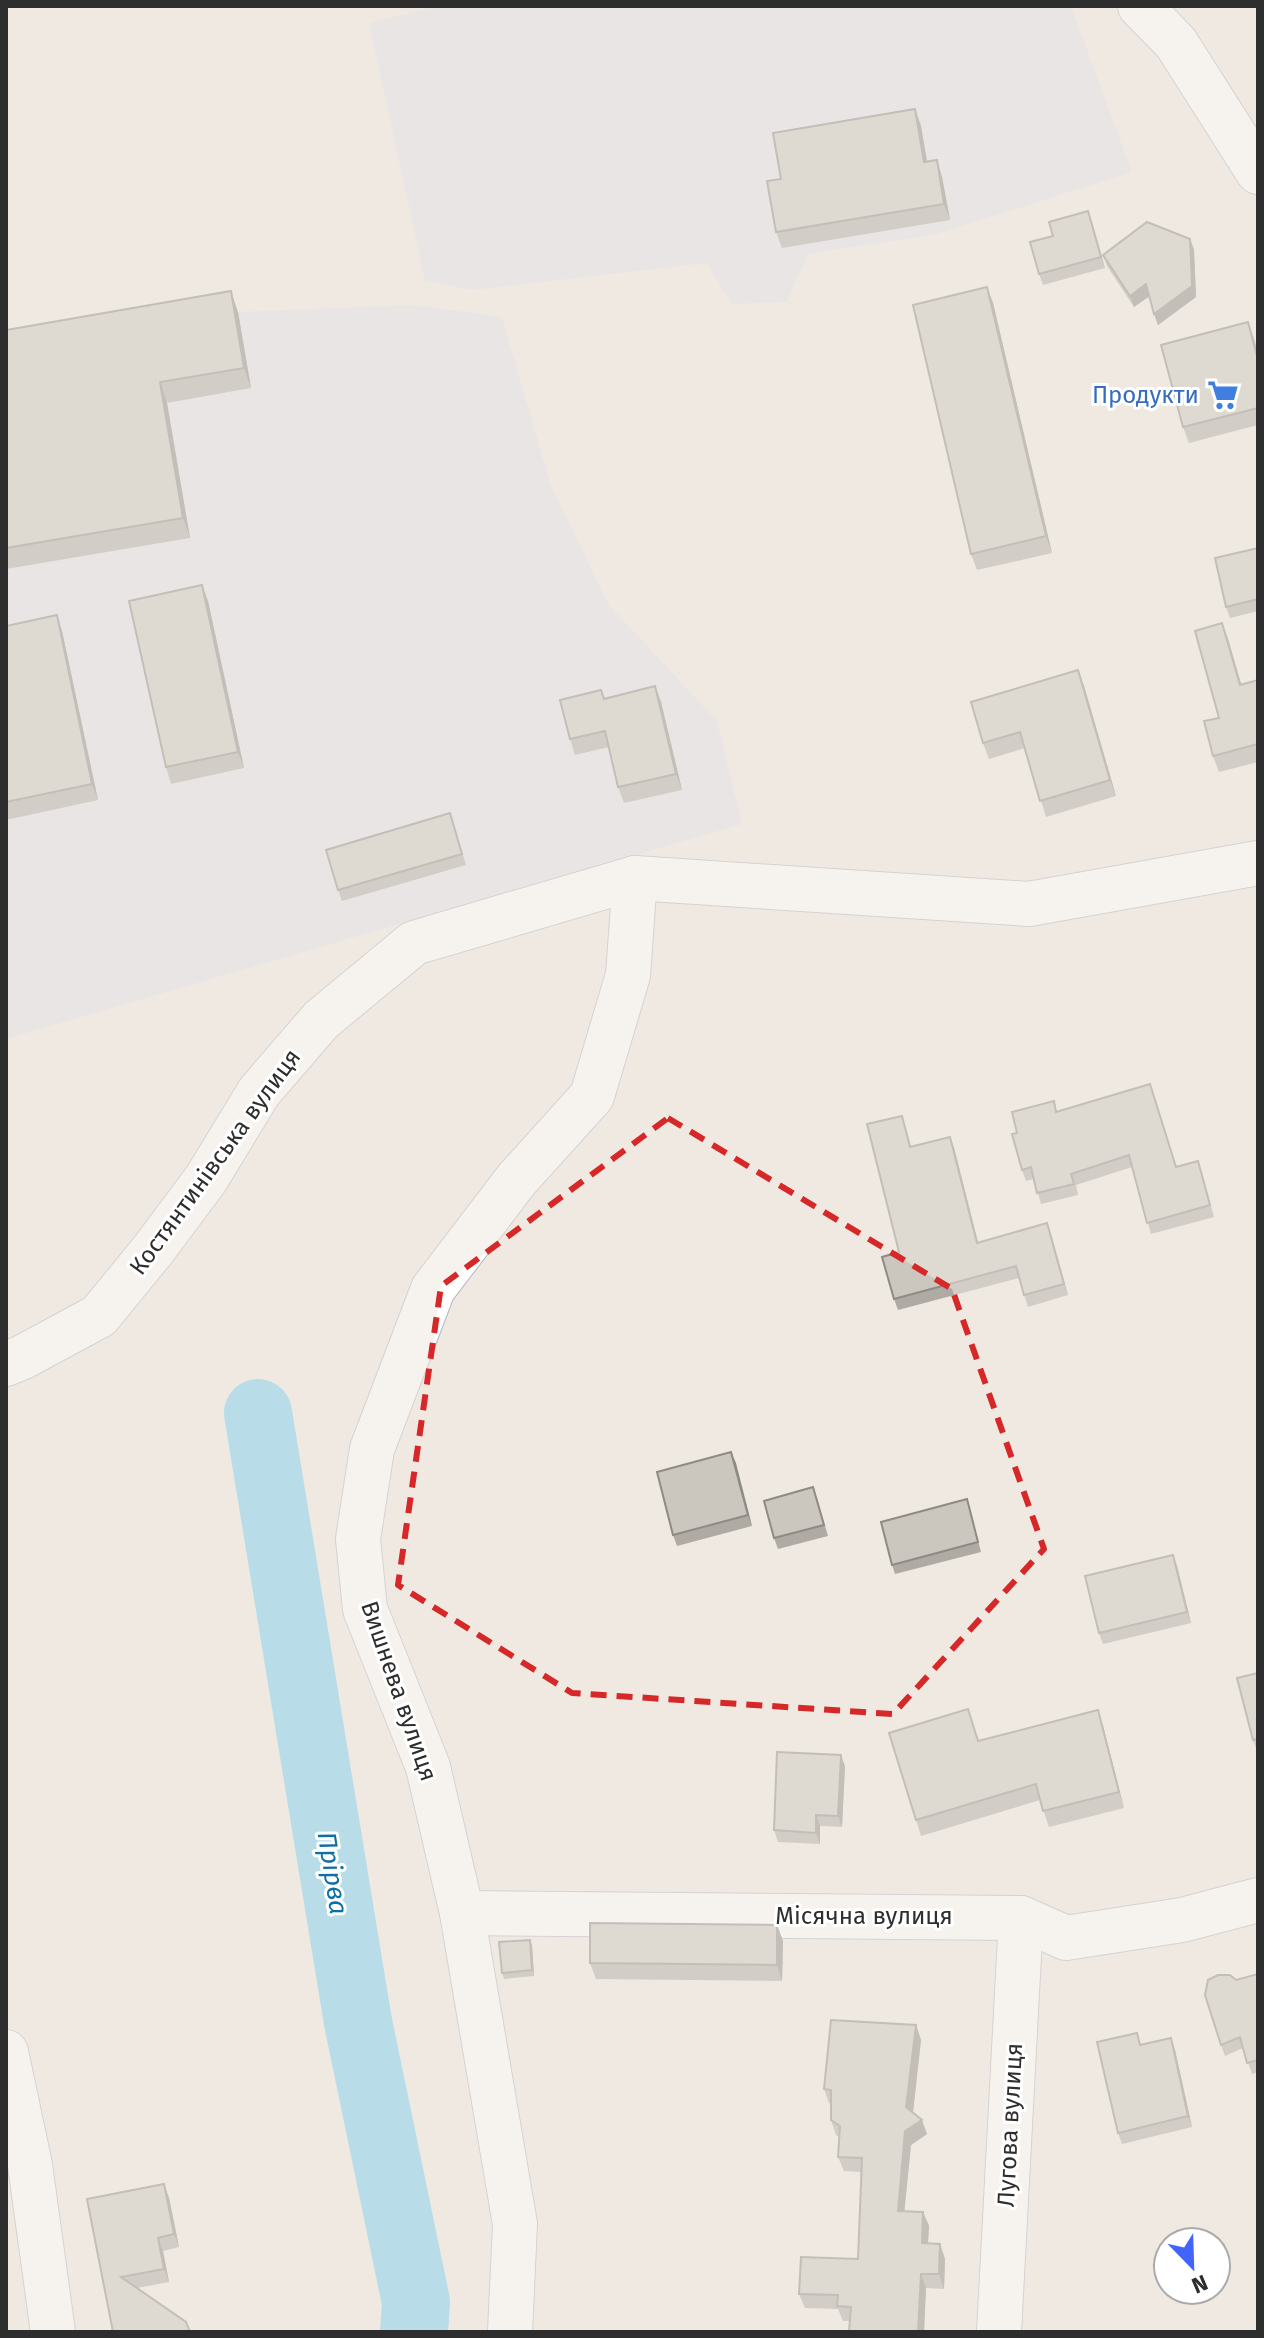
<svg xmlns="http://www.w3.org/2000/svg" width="1264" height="2338" font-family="'Fira Sans',sans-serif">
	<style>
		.industrial { fill: #e3e1e8 }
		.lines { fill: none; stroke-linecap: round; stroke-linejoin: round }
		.river { stroke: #75cff0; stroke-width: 68 }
		.minor-casing { stroke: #b4b7c1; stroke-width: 46 }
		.minor { stroke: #fff; stroke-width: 44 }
		.wall { fill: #afaba4 }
		.shaded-wall { fill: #8e8b86 }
		.building { fill: #cbc7bf; stroke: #8e8b86; stroke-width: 2 }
		.marked { fill: none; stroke: #d62828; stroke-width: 6; stroke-dasharray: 16 10; stroke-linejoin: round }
		.labels { text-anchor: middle; stroke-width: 6; stroke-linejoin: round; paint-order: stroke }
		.shop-label { font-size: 24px; fill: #366cbe; stroke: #fff; text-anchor: end }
		.street-label { font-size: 24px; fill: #2e2e2e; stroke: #fff }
		.water-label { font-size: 26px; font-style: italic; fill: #0d6fa3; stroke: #fff }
	</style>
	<rect width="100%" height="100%" fill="#efe9e1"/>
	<g class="industrial">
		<polygon points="439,6 1071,6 1132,172 937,234 808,254 787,302 732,304 706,263 473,290 425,281 369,23"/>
		<polygon points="414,305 502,317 551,486 609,605 717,721 742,824 6,1039 6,352 238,312"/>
	</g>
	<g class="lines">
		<polyline class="river" points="258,1413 358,2022 416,2302 414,2332"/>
		<defs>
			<g id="minor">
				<polyline points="1140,6 1176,43 1258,172"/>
				<polyline points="6,1364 23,1357 99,1316 153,1250 206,1179 259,1092 321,1020 414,943 635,878 1029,904 1258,863"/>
				<polyline points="462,1913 1021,1918 1066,1938 1182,1920 1258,1900"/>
				<polyline points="6,2052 30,2165 53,2332"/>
				<polyline points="510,2332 515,2224 462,1913 428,1767 365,1609 358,1539 372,1449 433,1289 517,1179 592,1096 628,975 635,878"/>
				<polyline points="999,2332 1021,1918"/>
			</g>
		</defs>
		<use href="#minor" class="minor-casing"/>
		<use href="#minor" class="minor"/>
	</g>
	<g class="wall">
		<polygon points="915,109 921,126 927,162 937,160 942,177 950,220 782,248 776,232 781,179"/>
		<polygon points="1088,211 1105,268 1043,285 1039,274 1053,236"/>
		<polygon points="1190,239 1194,250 1196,297 1158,325 1149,296 1134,307 1107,266 1103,255"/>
		<polygon points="987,287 993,303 1052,553 977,570 971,554"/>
		<polygon points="238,312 251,388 167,403 190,538 6,569 6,330"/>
		<polygon points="1254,339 1258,354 1258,425 1189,443 1183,427"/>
		<polygon points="1258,548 1258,611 1230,618 1226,607"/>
		<polygon points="208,601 244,768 171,784 166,767"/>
		<polygon points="6,626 62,631 98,800 6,820"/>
		<polygon points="1228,639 1241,684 1258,680 1258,762 1219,772 1213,756"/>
		<polygon points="655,686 661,702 682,790 624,803 618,787 609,747 575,755 570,739 601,690 604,698"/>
		<polygon points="1084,686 1116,796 1046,817 1025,748 989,759 983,743"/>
		<polygon points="450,813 466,865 342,901 338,890"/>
		<polygon points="1054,1101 1057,1112 1177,1167 1202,1173 1214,1217 1151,1234 1132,1167 1076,1185 1078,1195 1041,1204 1034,1179 1026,1181 1022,1170 1017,1133"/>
		<polygon points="902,1116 911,1146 950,1137 954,1148 978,1243 1047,1223 1068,1295 1028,1307 1019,1278 898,1310 894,1299 899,1252"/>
		<polygon points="731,1452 752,1526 677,1546 673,1535"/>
		<polygon points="817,1498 828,1536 778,1549 774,1538"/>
		<polygon points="970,1509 981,1552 895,1574 892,1565"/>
		<polygon points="1173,1555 1177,1566 1191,1623 1103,1644 1099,1633"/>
		<polygon points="1258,1673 1258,1754 1253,1740"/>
		<polygon points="968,1709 979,1741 1103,1726 1124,1808 1049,1827 1040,1800 921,1836 916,1820"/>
		<polygon points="845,1766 842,1827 820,1826 820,1844 778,1842 774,1830"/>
		<polygon points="777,1925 783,1941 782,1981 596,1979 590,1963"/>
		<polygon points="530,1940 532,1946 534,1976 504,1979 502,1973"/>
		<polygon points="1258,1974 1258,2072 1252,2074 1243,2048 1225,2056 1221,2045 1236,1980"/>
		<polygon points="916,2025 921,2040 913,2112 927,2134 911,2145 904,2211 923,2212 929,2226 928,2244 940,2244 945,2259 944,2289 926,2288 924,2332 849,2332 850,2321 843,2321 838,2309 805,2308 799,2294 858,2259 861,2172 844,2171 838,2157 839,2137 836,2135 831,2120 831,2103 829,2103 824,2089"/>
		<polygon points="1175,2050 1192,2127 1122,2144 1118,2133"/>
		<polygon points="164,2184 169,2198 179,2247 163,2251 169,2282 137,2288 113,2332 87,2199"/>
	</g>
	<g class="shaded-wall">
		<polygon points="915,109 921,126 930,179 924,162"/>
		<polygon points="937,160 942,177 950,220 944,204"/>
		<polygon points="1088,211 1092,222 1105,268 1101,257"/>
		<polygon points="1190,239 1194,250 1196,297 1158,325 1154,314"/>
		<polygon points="1146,284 1150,296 1134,307 1130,296"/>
		<polygon points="987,287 993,303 1052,553 1046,536"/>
		<polygon points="231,291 238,312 251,388 244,368"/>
		<polygon points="1248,322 1254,339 1258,354 1258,360"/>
		<polygon points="160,382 167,403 190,538 183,518"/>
		<polygon points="202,585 208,601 244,768 238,752"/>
		<polygon points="57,615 62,631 98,800 92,784"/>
		<polygon points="1222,623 1228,639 1246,701 1240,685"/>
		<polygon points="1078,670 1084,686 1116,796 1110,780"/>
		<polygon points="655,686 661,702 682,790 676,774"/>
		<polygon points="950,1137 954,1148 981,1254 977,1243"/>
		<polygon points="1047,1223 1051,1234 1068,1295 1064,1284"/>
		<polygon points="731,1452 736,1463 752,1526 748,1515"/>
		<polygon points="1173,1555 1177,1566 1191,1623 1187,1612"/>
		<polygon points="1098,1710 1103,1726 1124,1808 1119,1792"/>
		<polygon points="841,1755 845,1766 842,1827 838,1816"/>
		<polygon points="816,1815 820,1826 820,1844 816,1833"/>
		<polygon points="777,1925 783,1941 782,1981 777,1965"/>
		<polygon points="530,1940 532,1946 534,1976 532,1970"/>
		<polygon points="916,2025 921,2040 912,2121 906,2107"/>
		<polygon points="1171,2038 1175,2050 1192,2127 1188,2116"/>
		<polygon points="922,2120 927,2134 911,2145 903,2225 898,2211 905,2131"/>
		<polygon points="164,2184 169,2198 179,2247 174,2234"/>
		<polygon points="923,2212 929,2226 927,2258 922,2243"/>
		<polygon points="158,2238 163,2251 169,2282 164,2269"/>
		<polygon points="940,2244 945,2259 944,2289 939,2274"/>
		<polygon points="921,2274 926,2288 924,2332 918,2332"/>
	</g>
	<g class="building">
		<polygon points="915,109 924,162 937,160 944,204 776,232 767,181 781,179 773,133"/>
		<polygon points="1088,211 1101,257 1039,274 1030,242 1053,236 1049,222"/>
		<polygon points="1147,222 1190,239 1192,286 1154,314 1146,284 1130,296 1103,255"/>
		<polygon points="987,287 1046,536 971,554 913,305"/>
		<polygon points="231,291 244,368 160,382 183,518 6,548 6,330"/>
		<polygon points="1248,322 1258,360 1258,408 1183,427 1161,345"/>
		<polygon points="1258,548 1258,599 1226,607 1215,558"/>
		<polygon points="202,585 238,752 166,767 129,601"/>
		<polygon points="57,615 92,784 6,802 6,626"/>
		<polygon points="1222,623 1240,685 1258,680 1258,744 1213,756 1204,721 1219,718 1195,631"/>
		<polygon points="1078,670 1110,780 1040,801 1020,732 983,743 971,702"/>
		<polygon points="655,686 676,774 618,787 605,731 570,739 560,700 601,690 604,699"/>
		<polygon points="450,813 462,854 338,890 326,850"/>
		<polygon points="1150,1084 1176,1167 1198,1161 1210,1205 1147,1223 1129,1155 1071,1174 1074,1184 1037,1193 1031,1167 1022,1170 1012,1134 1017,1133 1012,1112 1054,1101 1056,1112"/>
		<polygon points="902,1116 910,1147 950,1137 977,1243 1047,1223 1064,1284 1024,1295 1016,1266 894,1299 882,1257 899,1252 867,1124"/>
		<polygon points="731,1452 748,1515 673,1535 657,1472"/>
		<polygon points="813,1487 824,1525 774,1538 764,1501"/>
		<polygon points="967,1499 978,1542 892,1565 881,1522"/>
		<polygon points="1173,1555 1187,1612 1099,1633 1085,1576"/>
		<polygon points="1258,1673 1258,1739 1253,1740 1237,1678"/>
		<polygon points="968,1709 978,1741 1098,1710 1119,1792 1043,1811 1036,1784 916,1820 889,1733"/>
		<polygon points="777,1752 841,1755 838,1816 816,1815 816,1833 774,1830"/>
		<polygon points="590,1923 777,1925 777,1965 590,1963"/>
		<polygon points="530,1940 532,1970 502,1973 499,1942"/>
		<polygon points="1258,1974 1258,2060 1247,2063 1240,2037 1221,2045 1205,1995 1208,1980 1218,1975 1230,1975 1236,1980"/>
		<polygon points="831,2020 916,2025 906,2107 922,2120 905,2131 898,2211 923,2212 922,2243 940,2244 939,2274 921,2274 918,2332 849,2332 851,2307 837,2306 838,2295 799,2294 801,2257 858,2259 862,2158 838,2157 840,2126 831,2120 831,2090 824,2089"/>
		<polygon points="1137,2033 1140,2045 1171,2038 1188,2116 1118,2133 1097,2042"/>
		<polygon points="164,2184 174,2234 158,2238 164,2269 121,2277 186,2322 190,2332 113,2332 87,2199"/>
	</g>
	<path d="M0 0H1264V2338H0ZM 668,1118 L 952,1289 L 1044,1549 L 893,1714 L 572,1693 L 398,1585 L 441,1286 Z" fill="#efe9e1" fill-opacity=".55" fill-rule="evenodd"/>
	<path class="marked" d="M 668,1118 L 952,1289 L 1044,1549 L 893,1714 L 572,1693 L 398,1585 L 441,1286 Z"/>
	<defs>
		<symbol id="supermarket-bare" viewBox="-9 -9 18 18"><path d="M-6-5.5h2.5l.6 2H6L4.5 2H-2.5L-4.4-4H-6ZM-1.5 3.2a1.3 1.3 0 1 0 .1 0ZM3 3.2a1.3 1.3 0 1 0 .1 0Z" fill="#3f7fe0" stroke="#fff" stroke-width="2.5" paint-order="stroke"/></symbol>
	</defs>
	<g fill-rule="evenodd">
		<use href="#supermarket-bare" x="1201" y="373" width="44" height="44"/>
	</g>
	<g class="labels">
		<g class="shop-label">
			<text x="1199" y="403">Продукти</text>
		</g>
		<g class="street-label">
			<text transform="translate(215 1162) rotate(-54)" y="8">Костянтинівська вулиця</text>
			<text transform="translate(399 1691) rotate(71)" y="8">Вишнева вулиця</text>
			<text x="864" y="1924">Місячна вулиця</text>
			<text transform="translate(1010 2125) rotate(-87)" y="8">Лугова вулиця</text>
		</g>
		<g class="water-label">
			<text transform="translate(333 1873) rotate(81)" y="9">Прірва</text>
		</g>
	</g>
	<rect width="1264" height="2338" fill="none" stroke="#2e2e2e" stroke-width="16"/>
	<g transform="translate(1192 2266) rotate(157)"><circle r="38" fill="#ffffff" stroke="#ababab" stroke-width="2"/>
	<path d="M0-6L14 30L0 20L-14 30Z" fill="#4264fb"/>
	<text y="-12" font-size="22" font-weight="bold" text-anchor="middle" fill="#2e2e2e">N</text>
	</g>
</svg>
